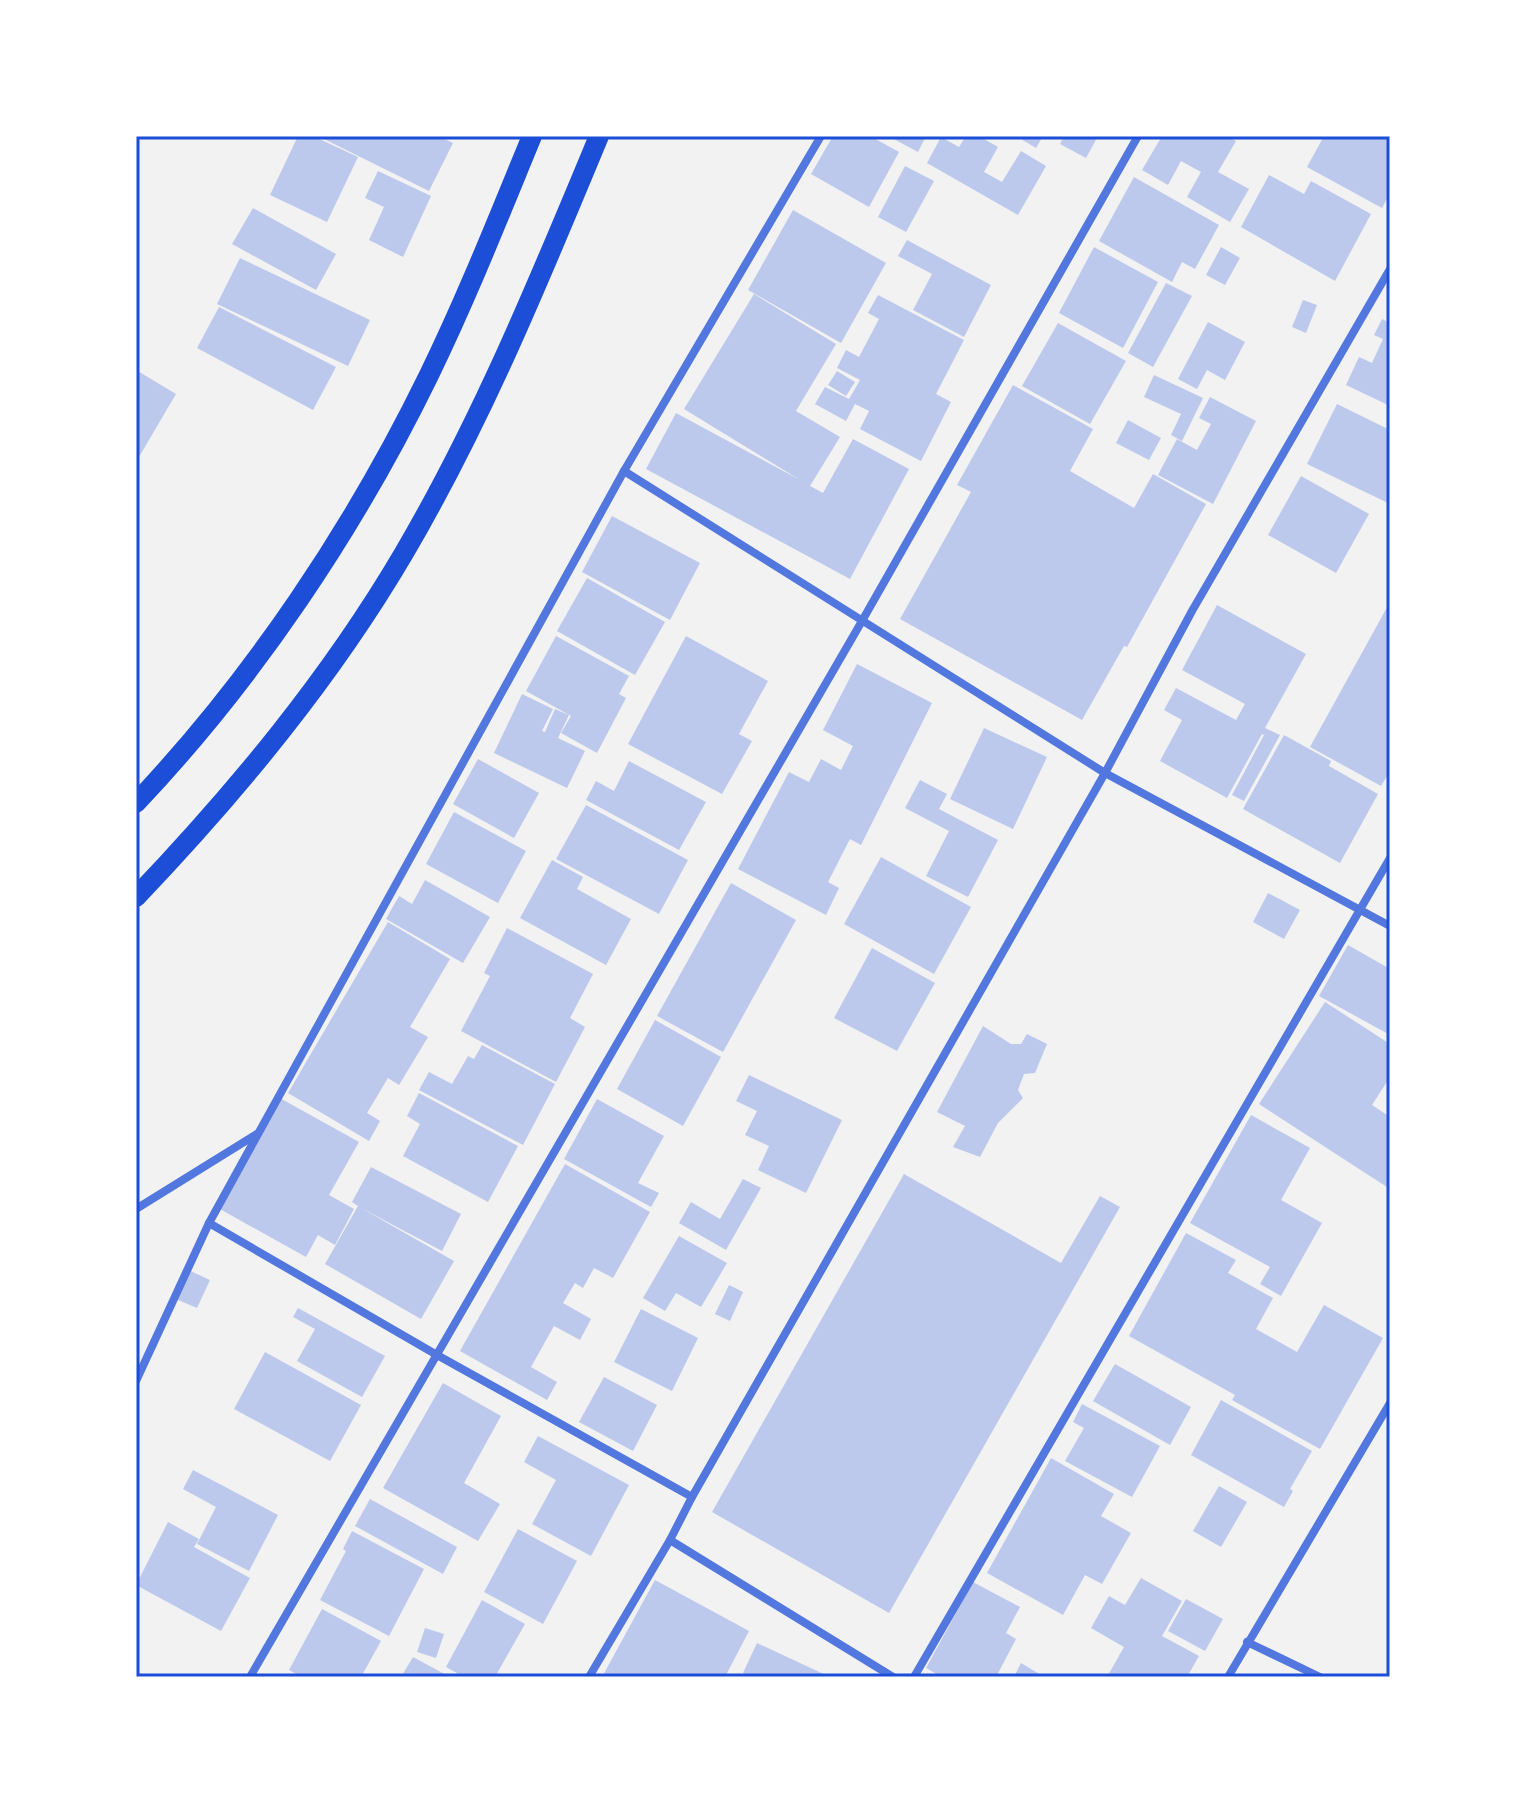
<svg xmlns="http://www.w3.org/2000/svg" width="1526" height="1813" font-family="'Source Sans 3',sans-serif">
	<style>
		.building { fill: #bdc9ec }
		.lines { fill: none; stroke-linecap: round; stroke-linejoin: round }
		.minor { stroke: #5277de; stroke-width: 8 }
		.primary { stroke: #1d4ed8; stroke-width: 20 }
		.neatline { fill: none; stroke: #1d4ed8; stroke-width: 3 }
	</style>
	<rect width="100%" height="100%" fill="#f2f2f2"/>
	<g class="building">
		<polygon points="298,136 313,136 358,157 327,222 270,195"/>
		<polygon points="318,136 438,136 453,143 429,191"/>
		<polygon points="833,136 870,136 899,152 869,207 811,174"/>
		<polygon points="888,136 926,136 918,152"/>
		<polygon points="966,136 979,136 998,147 984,172 1002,182 1021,151 1046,166 1018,215 927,163 941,137 959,147"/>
		<polygon points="1016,136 1043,136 1036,148"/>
		<polygon points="1064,136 1098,136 1086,158 1060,144"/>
		<polygon points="1162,136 1227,136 1236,141 1218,172 1249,189 1230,222 1187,197 1201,172 1181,161 1168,185 1142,170"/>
		<polygon points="1324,136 1390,136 1390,193 1382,208 1307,167"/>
		<polygon points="905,166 934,181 906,232 878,217"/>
		<polygon points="378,171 431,196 403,257 369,240 384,207 365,198"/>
		<polygon points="1269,175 1304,194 1311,181 1371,214 1335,281 1241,227"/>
		<polygon points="1134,177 1219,225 1195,269 1182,262 1172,282 1099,241"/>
		<polygon points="253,208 336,254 316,290 232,244"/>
		<polygon points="793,210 886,263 841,343 748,290"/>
		<polygon points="907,240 991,285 964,337 913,310 932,274 898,256"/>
		<polygon points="1094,247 1158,282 1123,348 1059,313"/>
		<polygon points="1221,247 1240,258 1225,285 1206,275"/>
		<polygon points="240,258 370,320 348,366 217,304"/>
		<polygon points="1166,283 1192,296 1153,367 1128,353"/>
		<polygon points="754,294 836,344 796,411 840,437 810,486 823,493 853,439 909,469 850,579 646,469 676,413 800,480 684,409"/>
		<polygon points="878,295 964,340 936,394 951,402 921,461 860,429 869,411 855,404 846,421 815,404 825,387 849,399 860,380 837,368 846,350 859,357 879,319 868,313"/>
		<polygon points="1303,300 1317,305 1306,333 1292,327"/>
		<polygon points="219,307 336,367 313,410 197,348"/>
		<polygon points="1382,319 1390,323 1390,406 1346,385 1359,357 1372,363 1383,339 1374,335"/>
		<polygon points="1208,322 1245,342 1225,380 1207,370 1197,389 1178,379"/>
		<polygon points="1058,323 1126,361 1090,424 1022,386"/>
		<polygon points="136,370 176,394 136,462"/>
		<polygon points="837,371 855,382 846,396 828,385"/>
		<polygon points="1154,375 1203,398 1182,441 1171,435 1181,414 1144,397"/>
		<polygon points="1013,385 1093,429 1070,471 1134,508 1153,474 1206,504 1127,647 1124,646 1082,720 900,619 971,492 957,485"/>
		<polygon points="1210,397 1256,421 1213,504 1158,475 1177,439 1197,450 1211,424 1199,418"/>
		<polygon points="1337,404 1390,430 1390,504 1307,464"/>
		<polygon points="1128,420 1161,438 1149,460 1116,443"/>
		<polygon points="1301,476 1369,514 1336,573 1268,535"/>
		<polygon points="612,516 700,563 670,620 582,572"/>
		<polygon points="587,578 665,622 635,675 557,631"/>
		<polygon points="1390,602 1390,771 1381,786 1310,747"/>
		<polygon points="1217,605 1306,654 1265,728 1280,735 1244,801 1232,795 1264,735 1262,734 1227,798 1160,761 1182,720 1164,710 1176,688 1236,720 1245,704 1182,670"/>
		<polygon points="556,636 629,676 619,694 626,698 597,753 561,733 571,716 526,691"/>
		<polygon points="686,636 768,681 739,734 752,741 722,794 628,744"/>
		<polygon points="857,664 932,703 861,845 850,839 828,882 839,888 826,915 738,869 789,772 809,782 821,759 841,770 853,746 823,730"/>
		<polygon points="522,694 553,709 542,731 545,732 555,709 569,715 558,738 585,751 567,788 494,753"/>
		<polygon points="984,728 1047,757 1013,829 950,799"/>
		<polygon points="1284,735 1331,761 1329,766 1378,794 1340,863 1243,809"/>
		<polygon points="478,759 539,793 514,838 453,804"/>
		<polygon points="629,761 706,802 679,850 586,800 596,781 614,791"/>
		<polygon points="920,780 947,794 939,809 998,840 968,897 926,876 949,831 905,808"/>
		<polygon points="586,805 688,860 659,914 556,859"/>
		<polygon points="454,812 526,851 498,903 426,864"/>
		<polygon points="881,857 971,907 934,974 844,924"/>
		<polygon points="552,860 583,877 577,889 631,919 606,965 520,918"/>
		<polygon points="425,880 490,917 463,963 386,919 399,896 412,904"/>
		<polygon points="731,883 796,920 723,1052 657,1016"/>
		<polygon points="1268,893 1300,910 1284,939 1253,922"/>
		<polygon points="388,922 450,959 410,1027 428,1037 399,1085 388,1078 367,1113 380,1121 369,1141 288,1093"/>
		<polygon points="507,928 593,974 570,1018 585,1027 556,1082 461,1031 490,976 484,973"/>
		<polygon points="1348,945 1390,969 1390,1035 1319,996"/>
		<polygon points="872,948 935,983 897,1051 834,1018"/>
		<polygon points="1325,1002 1390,1044 1390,1077 1372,1105 1390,1117 1390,1189 1259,1104"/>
		<polygon points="655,1020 721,1057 683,1126 617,1089"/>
		<polygon points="983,1026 1011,1044 1021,1044 1027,1034 1047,1044 1035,1073 1024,1074 1018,1090 1023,1098 998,1123 980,1157 953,1147 965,1126 937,1112"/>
		<polygon points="482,1045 555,1084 523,1145 419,1090 429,1072 452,1084 468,1056 474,1059"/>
		<polygon points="749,1075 842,1120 806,1193 758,1170 769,1146 745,1135 757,1111 736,1101"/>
		<polygon points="419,1093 518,1146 488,1202 403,1156 420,1124 407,1116"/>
		<polygon points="278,1097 359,1142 329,1195 354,1209 335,1245 318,1235 306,1257 218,1208"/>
		<polygon points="597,1099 664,1136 638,1183 659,1193 651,1207 564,1159"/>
		<polygon points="1251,1115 1310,1148 1281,1200 1322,1223 1281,1296 1260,1284 1270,1267 1190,1223"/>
		<polygon points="565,1164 650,1212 613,1278 594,1268 583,1288 575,1283 563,1303 591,1319 580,1340 554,1326 531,1367 557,1382 547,1400 460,1351"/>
		<polygon points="371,1167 461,1214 442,1251 361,1208 454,1261 421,1319 325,1264 358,1206 352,1202"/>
		<polygon points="904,1174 1061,1263 1100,1196 1120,1207 889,1613 712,1512"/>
		<polygon points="743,1179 761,1188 726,1250 679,1223 691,1202 720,1219"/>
		<polygon points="1186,1233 1236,1260 1228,1273 1273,1298 1256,1329 1297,1352 1324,1305 1383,1338 1320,1449 1232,1400 1235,1395 1129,1336"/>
		<polygon points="679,1236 727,1263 701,1307 676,1293 665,1311 643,1298"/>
		<polygon points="184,1268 210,1280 197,1308 171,1297"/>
		<polygon points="729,1285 743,1292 730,1321 715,1314"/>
		<polygon points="298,1308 385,1356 362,1397 297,1361 315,1329 293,1317"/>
		<polygon points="641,1309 698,1338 672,1391 614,1362"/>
		<polygon points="265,1352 361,1405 330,1461 234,1409"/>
		<polygon points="1115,1364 1191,1407 1170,1445 1093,1401"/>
		<polygon points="604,1377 657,1405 633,1451 579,1422"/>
		<polygon points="443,1383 501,1416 464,1483 500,1504 478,1541 383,1488"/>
		<polygon points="1221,1400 1312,1451 1290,1489 1293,1491 1284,1507 1191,1455"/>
		<polygon points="1082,1404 1160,1446 1132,1497 1065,1461 1084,1428 1073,1422"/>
		<polygon points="538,1436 629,1485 591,1556 532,1524 556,1480 524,1462"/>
		<polygon points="1051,1458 1114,1494 1101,1516 1131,1533 1102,1584 1085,1575 1063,1615 987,1573"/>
		<polygon points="193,1470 278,1515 249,1571 197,1544 216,1507 183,1489"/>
		<polygon points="1219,1486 1247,1502 1221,1547 1193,1531"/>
		<polygon points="370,1499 457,1547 443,1574 355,1526"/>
		<polygon points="168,1522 199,1539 194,1547 250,1578 221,1631 136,1585"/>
		<polygon points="518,1529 577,1561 543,1624 484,1592"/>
		<polygon points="352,1531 424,1569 389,1636 320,1600 346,1551 343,1549"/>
		<polygon points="1141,1578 1182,1601 1162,1636 1199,1656 1187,1677 1107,1677 1124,1647 1091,1628 1109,1596 1125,1605"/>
		<polygon points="655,1580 749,1631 725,1677 602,1677"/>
		<polygon points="973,1582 1020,1607 1006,1633 1016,1639 996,1677 942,1677 926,1668"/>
		<polygon points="1186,1599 1223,1619 1205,1651 1168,1631"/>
		<polygon points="482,1600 525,1624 495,1677 464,1677 446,1667"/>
		<polygon points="322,1609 381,1641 361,1677 302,1677 289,1670"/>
		<polygon points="425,1628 444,1634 436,1658 417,1652"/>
		<polygon points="757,1643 830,1677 750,1677 743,1673"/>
		<polygon points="413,1657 450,1677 401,1677"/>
		<polygon points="1021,1663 1041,1675 1040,1677 1014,1677"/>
	</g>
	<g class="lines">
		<g class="minor">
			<polyline points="624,471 1105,773 1390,926"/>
			<polyline points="136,1209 257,1134"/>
			<polyline points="209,1223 437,1355 692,1497"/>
			<polyline points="136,1381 209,1223 258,1134 624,471 821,136"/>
			<polyline points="670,1540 893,1677"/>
			<polyline points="1247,1642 1320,1677"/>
			<polyline points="250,1677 862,621 1138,136"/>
			<polyline points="589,1677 670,1540 692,1497 1105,773 1192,611 1390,269"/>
			<polyline points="914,1677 1390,858"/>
			<polyline points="1228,1677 1390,1403"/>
		</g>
		<g class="primary">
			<path d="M 136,803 C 254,678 354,529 429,375 C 467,297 499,216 532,136"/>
			<path d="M 136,897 C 236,792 330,679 404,553 C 482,420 540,278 599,136"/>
		</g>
	</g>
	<rect width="1526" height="1813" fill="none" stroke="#ffffff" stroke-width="276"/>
	<rect x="138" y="138" width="1250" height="1537" class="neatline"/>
</svg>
